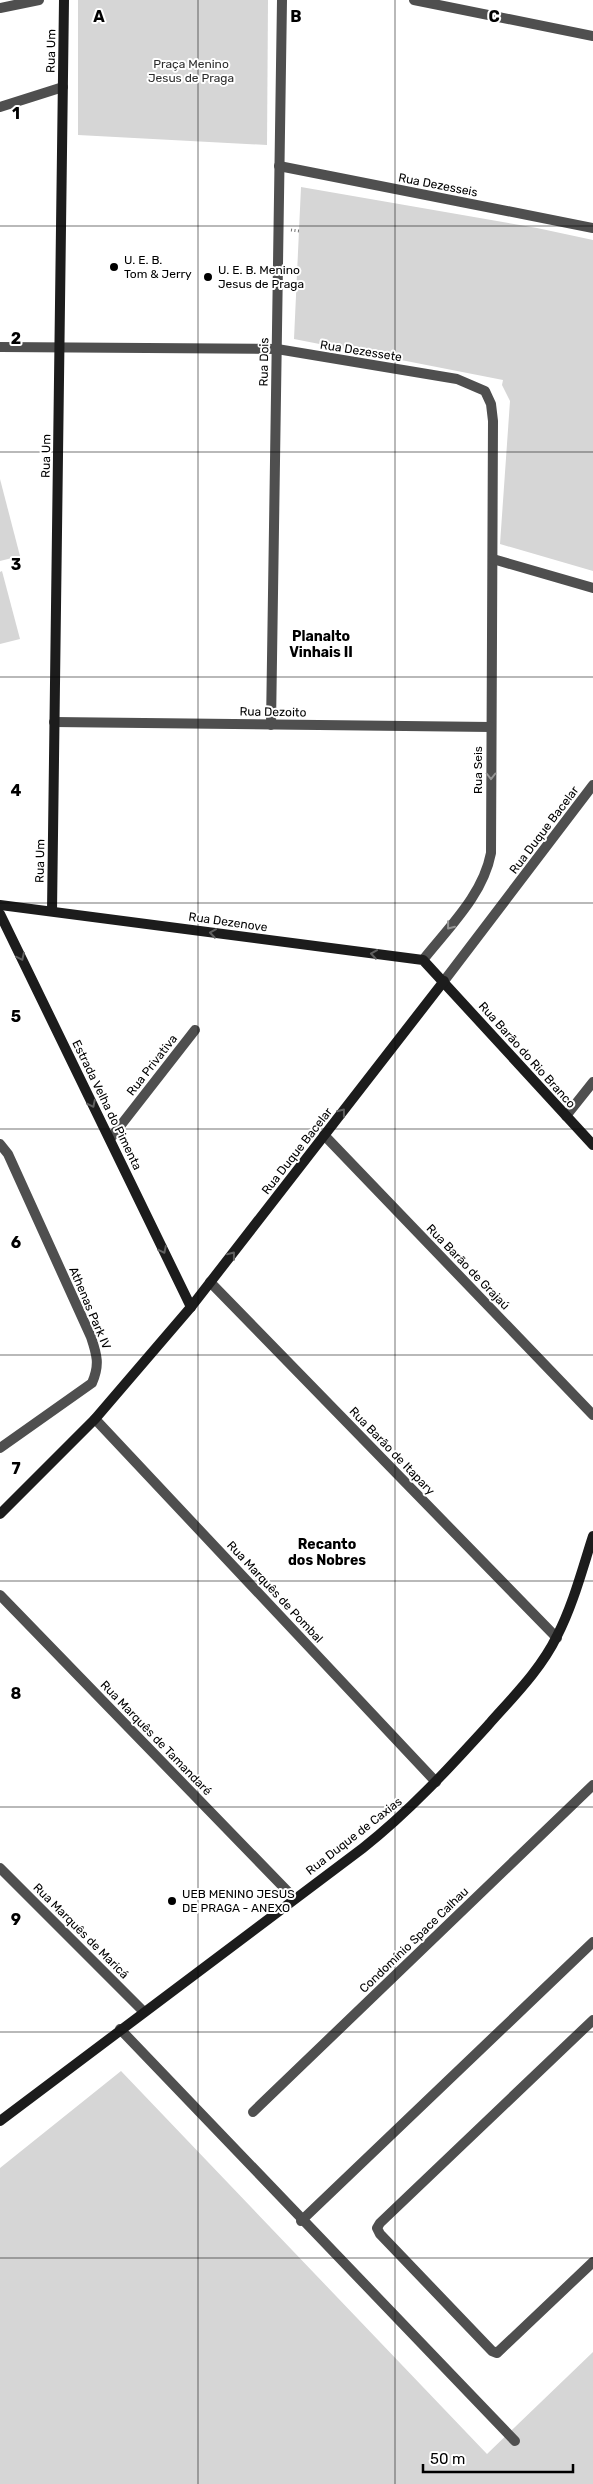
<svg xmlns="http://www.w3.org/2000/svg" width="593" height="2484" font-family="Rubik,sans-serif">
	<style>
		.green { fill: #d6d6d6 }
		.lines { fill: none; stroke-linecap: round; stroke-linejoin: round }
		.path { stroke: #717171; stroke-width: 3; stroke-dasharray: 1 2.5; stroke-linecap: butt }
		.lane { stroke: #4f4f4f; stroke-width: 10 }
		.street { stroke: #4f4f4f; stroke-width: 10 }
		.secondary { stroke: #1c1c1c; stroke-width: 10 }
		.oneway { stroke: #959595 }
		.oneway2 { stroke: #606060 }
		.grid { fill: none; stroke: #000; stroke-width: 1; stroke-opacity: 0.55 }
		.poi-dot { fill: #000; stroke: #fff; stroke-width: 2 }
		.labels { text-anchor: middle; stroke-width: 4; stroke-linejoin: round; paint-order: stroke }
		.street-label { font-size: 12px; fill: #000; stroke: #fff }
		.park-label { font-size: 12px; fill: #2d2d2d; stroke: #fff }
		.poi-label { font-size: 12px; fill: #000; stroke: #fff; text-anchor: start }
		.neighbourhood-label { font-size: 14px; font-weight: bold; fill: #000; stroke: #fff }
		.grid-label { font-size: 16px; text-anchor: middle; font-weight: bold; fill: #000; stroke: #fff; stroke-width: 4; stroke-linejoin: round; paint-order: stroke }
	</style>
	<rect width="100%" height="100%" fill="#fff"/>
	<g class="green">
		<polygon points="78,0 268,0 267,145 78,135"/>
		<polygon points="301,187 537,228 593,240 593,571 500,544 510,401 502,385 503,380 294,339"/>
		<polygon points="0,479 20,556 0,561"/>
		<polygon points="2,571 20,639 0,644 0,572"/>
		<polygon points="121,2071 487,2454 593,2352 593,2484 0,2484 0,2168"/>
	</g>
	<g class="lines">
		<polyline class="path" points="291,230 299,231"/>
		<polyline class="lane" points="0,8 39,0"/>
		<g class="street">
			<polyline points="414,0 593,36"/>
			<polyline points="0,107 63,87"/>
			<polyline points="279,166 593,228"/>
			<path d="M 0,347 L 277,349 L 457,379 L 485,391 L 491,404 L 493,421 L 491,853 C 483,895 449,927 423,960"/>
			<polyline points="493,559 593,588"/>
			<polyline points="54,722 491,727"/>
			<polyline points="271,725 282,0"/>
			<polyline points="444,981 593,785"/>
			<polyline points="566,1116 593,1082"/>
			<polyline points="324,1135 593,1415"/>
			<polyline points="110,1139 195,1030"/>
			<path d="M 0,1144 L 8,1154 L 91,1337 C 97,1355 100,1365 92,1383 L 0,1448"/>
			<polyline points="210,1282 557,1638"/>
			<polyline points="95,1419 436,1782"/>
			<polyline points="0,1595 294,1898"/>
			<polyline points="0,1868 144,2012"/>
			<polyline points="593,2020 380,2223 377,2228 380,2234 492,2351 497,2353 593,2262"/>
			<polyline points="120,2029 515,2441"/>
			<polyline points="253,2112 593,1785"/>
			<polyline points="301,2221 593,1942"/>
		</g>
		<g class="secondary">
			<polyline points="0,905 423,960 593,1145"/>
			<polyline points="52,911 64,0"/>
			<polyline points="0,914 191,1307"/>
			<polyline points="0,1514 95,1419 191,1307 444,981"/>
			<path d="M 0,2121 L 363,1848 C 410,1811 449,1768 490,1723 C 514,1696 541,1669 557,1636 C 573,1605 582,1570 593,1536"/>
		</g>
	</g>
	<defs><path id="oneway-chevron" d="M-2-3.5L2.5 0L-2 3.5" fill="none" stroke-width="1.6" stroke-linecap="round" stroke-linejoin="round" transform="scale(1.25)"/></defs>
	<g class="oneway">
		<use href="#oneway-chevron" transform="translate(491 776) rotate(90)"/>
		<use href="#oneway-chevron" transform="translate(450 926) rotate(128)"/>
	</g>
	<g class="oneway2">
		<use href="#oneway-chevron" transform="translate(213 933) rotate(-172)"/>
		<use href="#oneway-chevron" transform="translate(374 954) rotate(-172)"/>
		<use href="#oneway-chevron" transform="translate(21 957) rotate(64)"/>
		<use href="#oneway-chevron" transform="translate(92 1104) rotate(64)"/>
		<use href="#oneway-chevron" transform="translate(342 1112) rotate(-52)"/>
		<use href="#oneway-chevron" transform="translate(163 1250) rotate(64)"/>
		<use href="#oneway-chevron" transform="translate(232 1255) rotate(-52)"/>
	</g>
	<path class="grid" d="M 198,0 L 198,2484M 395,0 L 395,2484M 0,226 L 593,226M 0,452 L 593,452M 0,677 L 593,677M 0,903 L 593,903M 0,1129 L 593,1129M 0,1355 L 593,1355M 0,1581 L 593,1581M 0,1807 L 593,1807M 0,2032 L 593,2032M 0,2258 L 593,2258"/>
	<g class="poi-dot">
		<circle cx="114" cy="267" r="5"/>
		<circle cx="208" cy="277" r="5"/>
		<circle cx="172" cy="1901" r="5"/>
	</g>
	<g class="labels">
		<g class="street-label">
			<text transform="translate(51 51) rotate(-89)" y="4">Rua Um</text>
			<text transform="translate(438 185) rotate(11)" y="4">Rua Dezesseis</text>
			<text transform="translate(361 351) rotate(9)" y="4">Rua Dezessete</text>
			<text transform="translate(264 362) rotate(-89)" y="4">Rua Dois</text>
			<text transform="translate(46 456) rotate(-89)" y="4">Rua Um</text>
			<text transform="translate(273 712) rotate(1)" y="4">Rua Dezoito</text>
			<text transform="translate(478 770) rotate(-90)" y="4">Rua Seis</text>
			<text transform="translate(544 830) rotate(-53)" y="4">Rua Duque Bacelar</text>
			<text transform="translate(40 861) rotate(-89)" y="4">Rua Um</text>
			<text transform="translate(228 922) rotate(8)" y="4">Rua Dezenove</text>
			<text transform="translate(527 1055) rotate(48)" y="4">Rua Barão do Rio Branco</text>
			<text transform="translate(152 1065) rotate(-52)" y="4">Rua Privativa</text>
			<text transform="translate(107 1105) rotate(64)" y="4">Estrada Velha do Pimenta</text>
			<text transform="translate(297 1151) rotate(-52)" y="4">Rua Duque Bacelar</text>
			<text transform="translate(468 1267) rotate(46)" y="4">Rua Barão de Grajaú</text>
			<text transform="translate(90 1308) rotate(67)" y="4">Athenas Park IV</text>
			<text transform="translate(392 1451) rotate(46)" y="4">Rua Barão de Itapary</text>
			<text transform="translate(275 1592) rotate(47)" y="4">Rua Marquês de Pombal</text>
			<text transform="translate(156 1738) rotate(46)" y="4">Rua Marquês de Tamandaré</text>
			<text transform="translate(354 1836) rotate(-38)" y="4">Rua Duque de Caxias</text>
			<text transform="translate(81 1931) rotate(45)" y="4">Rua Marquês de Maricá</text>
			<text transform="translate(414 1940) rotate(-44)" y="4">Condomínio Space Calhau</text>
		</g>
		<g class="park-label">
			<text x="191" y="68">Praça Menino<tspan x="191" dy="14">Jesus de Praga</tspan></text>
		</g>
		<g class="poi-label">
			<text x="124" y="264">U. E. B.<tspan x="124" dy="14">Tom &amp; Jerry</tspan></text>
			<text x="218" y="274">U. E. B. Menino<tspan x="218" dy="14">Jesus de Praga</tspan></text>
			<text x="182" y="1898">UEB MENINO JESUS<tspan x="182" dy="14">DE PRAGA - ANEXO</tspan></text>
		</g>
		<g class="neighbourhood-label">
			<text x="321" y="641">Planalto<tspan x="321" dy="16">Vinhais II</tspan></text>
			<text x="327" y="1549">Recanto<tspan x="327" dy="16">dos Nobres</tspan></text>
		</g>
	</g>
	<g class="grid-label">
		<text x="99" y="22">A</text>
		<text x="296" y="22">B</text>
		<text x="494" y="22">C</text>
		<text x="16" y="119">1</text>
		<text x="16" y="344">2</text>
		<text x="16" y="570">3</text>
		<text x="16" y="796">4</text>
		<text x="16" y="1022">5</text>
		<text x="16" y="1248">6</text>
		<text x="16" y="1474">7</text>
		<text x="16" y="1699">8</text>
		<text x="16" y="1925">9</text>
	</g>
	<path d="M423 2464v8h150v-8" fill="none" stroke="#000000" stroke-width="2.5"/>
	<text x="430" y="2464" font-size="15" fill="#000000" stroke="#ffffff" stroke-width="4" paint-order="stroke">50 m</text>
</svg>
